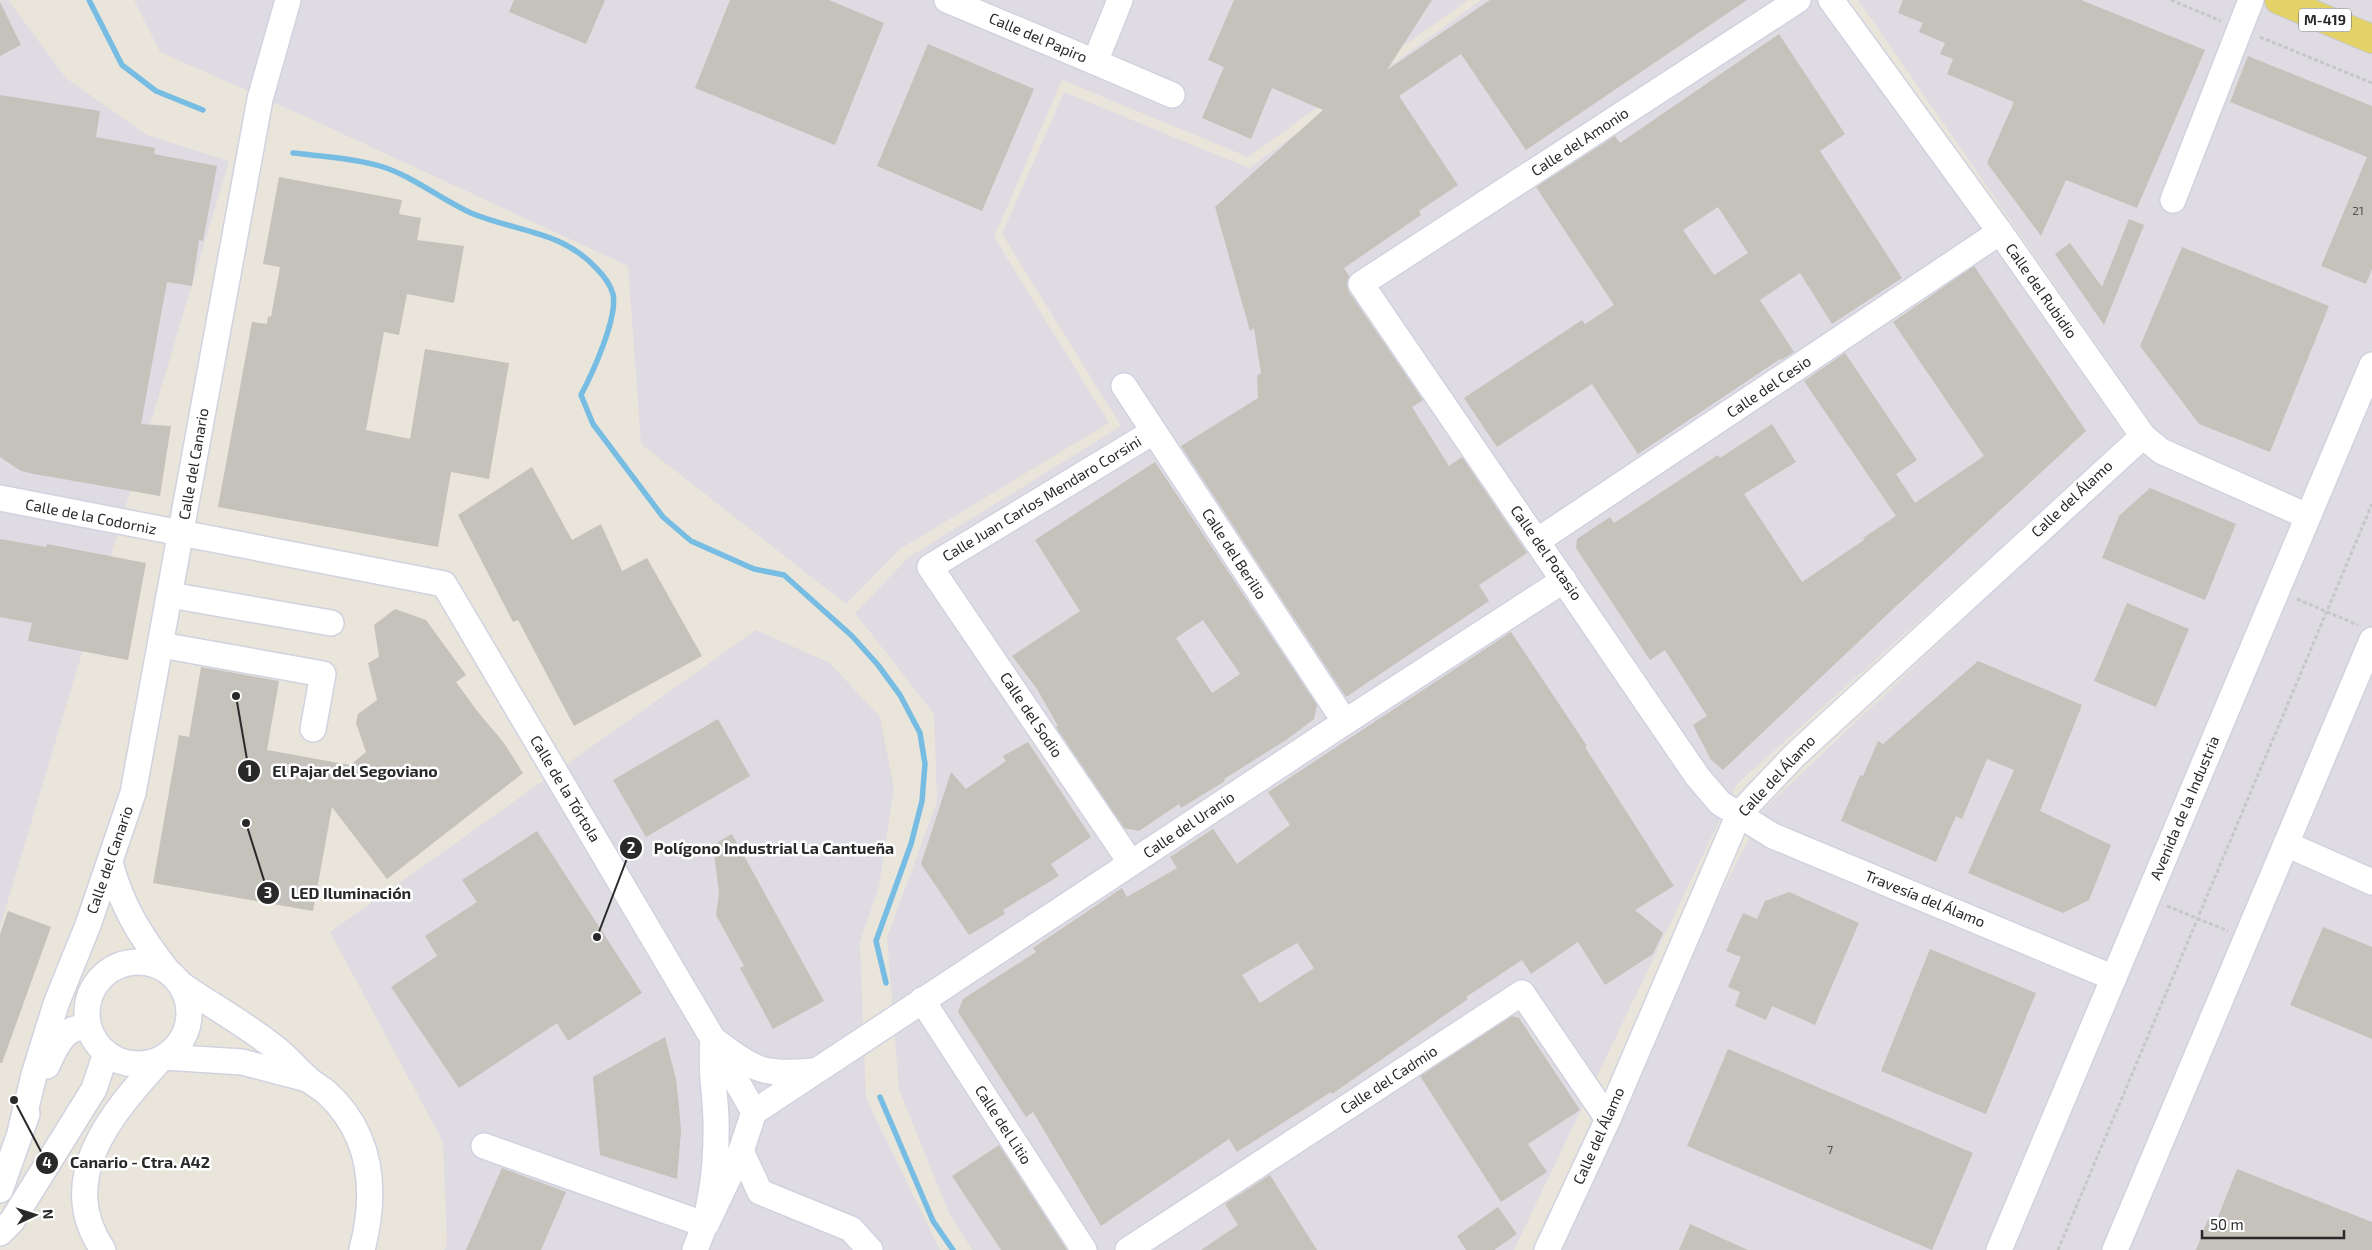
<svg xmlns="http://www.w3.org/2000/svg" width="2372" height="1250" font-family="'Exo 2',sans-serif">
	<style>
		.industrial { fill: #dedce2 }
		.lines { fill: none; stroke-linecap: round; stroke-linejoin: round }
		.stream { stroke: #77bce3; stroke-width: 5.5 }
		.building { fill: #c5c1bb; fill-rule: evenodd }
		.minor-casing { stroke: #d1d2e0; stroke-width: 28 }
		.major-casing { stroke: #c7c7c7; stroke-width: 30 }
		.path { stroke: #c7c7c7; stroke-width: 3; stroke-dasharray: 4 2.5; stroke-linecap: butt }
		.minor { stroke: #fff; stroke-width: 25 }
		.major { stroke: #e3d267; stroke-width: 28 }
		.labels { text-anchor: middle; stroke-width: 5; stroke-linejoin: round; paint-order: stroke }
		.number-label { font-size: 12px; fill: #504f4e }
		.shield { fill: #fff; stroke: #696969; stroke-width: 1 }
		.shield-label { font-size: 14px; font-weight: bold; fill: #292929 }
		.street-label { font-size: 15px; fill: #292929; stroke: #fff }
		.leader { fill: none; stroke: #292929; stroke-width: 2 }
		.callout-dot { fill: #292929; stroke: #fff; stroke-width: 2 }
		.mark-label { font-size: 15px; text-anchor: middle; font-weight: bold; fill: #fff }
		.callout-label { font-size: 16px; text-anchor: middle; font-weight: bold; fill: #292929; stroke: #fff; stroke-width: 5; stroke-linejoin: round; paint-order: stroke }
	</style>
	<rect width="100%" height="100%" fill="#eae5db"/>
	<g class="industrial">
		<polygon points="0,0 8,0 66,78 147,135 229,161 0,927"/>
		<polygon points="134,0 1468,0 1248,157 1062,80 994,237 1109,423 900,549 846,604 641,444 628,266 302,115 160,52"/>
		<polygon points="1481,0 1828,0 2127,434 1737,784 1514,1250 972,1250 949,1213 899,1090 887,937 937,802 934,714 855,613 909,557 1121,426 1002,234 1064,92 1249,168"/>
		<polygon points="1858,0 2372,0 2372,1250 1538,1250 1764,809 2159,435"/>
		<polygon points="756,630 830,663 880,717 894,788 879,887 860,942 866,1098 940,1250 444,1250 447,1244 443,1142 330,932"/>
	</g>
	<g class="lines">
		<g class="stream">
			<polyline points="89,0 122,65 156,91 203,110"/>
			<path d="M 293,153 C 319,156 355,158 380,166 C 413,176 440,199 471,213 C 516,232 562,230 597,269 C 604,276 610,284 613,294 C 618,318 592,374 581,395 L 593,424 L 663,517 L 691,541 L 754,569 L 784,575 L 852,636 L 878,665 L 900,695 L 920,733 L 925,764 L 922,801 L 911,844 L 876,941 L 886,983"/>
			<polyline points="880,1097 933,1221 953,1250"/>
		</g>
	</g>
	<g class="building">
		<polygon points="514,0 605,0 586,44 509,12"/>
		<polygon points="730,0 829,0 884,23 835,145 695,88"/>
		<polygon points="1234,0 1432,0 1387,70 1490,0 1747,0 1526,150 1461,54 1399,96 1458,185 1419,211 1421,215 1344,268 1349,276 1347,285 1349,292 1423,400 1412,407 1449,466 1462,457 1527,553 1479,585 1489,601 1346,697 1181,446 1258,398 1257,376 1261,373 1254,328 1250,331 1215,207 1323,110 1272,88 1251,139 1202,118 1224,67 1208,60"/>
		<polygon points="1903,0 2081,0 2205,50 2137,208 2066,180 2041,236 1987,163 2014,102 1947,74 1953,59 1940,54 1945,43 1919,32 1923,23 1898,13"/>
		<polygon points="0,2 21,45 0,56"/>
		<path d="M 1779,34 L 1845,134 L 1820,151 L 1902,278 L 1832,324 L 1800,273 L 1760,300 L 1794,352 L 1781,360 L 1780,359 L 1638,454 L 1592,384 L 1497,447 L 1464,398 L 1582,320 L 1585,324 L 1614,305 L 1536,187 L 1615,136 L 1620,143 ZM 1718,207 L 1748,253 L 1714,275 L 1683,230 Z"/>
		<polygon points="928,44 1034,89 982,211 877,166"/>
		<polygon points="2248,56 2372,106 2372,269 2366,284 2321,266 2367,157 2230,102"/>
		<polygon points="0,95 100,111 96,137 155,148 154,154 217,166 203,241 199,240 192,286 167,282 141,424 171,426 160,496 34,474 21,471 0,457"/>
		<polygon points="279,177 402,200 399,214 421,218 417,240 464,246 454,303 407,294 399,335 384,332 366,430 410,439 425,349 509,363 489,479 451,472 438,547 218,507 252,322 267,324 268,316 271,317 280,267 263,264"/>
		<polygon points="2129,219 2144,225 2104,325 2055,254 2070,243 2102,287"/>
		<polygon points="2182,247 2329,306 2270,452 2199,424 2140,346"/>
		<polygon points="1974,266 2086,431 1893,609 1723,770 1711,760 1693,725 1707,716 1665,650 1650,660 1576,548 1577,539 1610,517 1614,523 1718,455 1720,458 1772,424 1796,462 1744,494 1802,582 1864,540 1863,538 1896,516 1804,381 1845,353 1917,460 1896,474 1915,503 1984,456 1893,322"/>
		<path d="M 1155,462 L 1317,705 L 1314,719 L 1286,740 L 1224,779 L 1225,781 L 1181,808 L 1179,804 L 1139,831 L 1124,828 L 1056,727 L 1058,726 L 1037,689 L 1012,656 L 1080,611 L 1035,540 ZM 1203,620 L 1240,674 L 1212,693 L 1176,638 Z"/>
		<polygon points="532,467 572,540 601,524 622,571 647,558 702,656 574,726 518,620 513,622 458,515"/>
		<polygon points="2150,488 2236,524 2205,600 2102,558 2119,516"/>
		<polygon points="0,539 46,547 47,544 146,563 128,660 28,641 32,623 0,617"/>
		<polygon points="2127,603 2189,629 2156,707 2094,681"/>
		<polygon points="395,609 426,620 466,675 456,682 478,712 504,743 523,773 387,879 332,807 313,911 153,883 179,735 189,737 201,667 279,681 267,750 350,765 366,752 356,723 358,714 377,700 368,663 379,657 374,625"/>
		<path d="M 1511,632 L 1587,746 L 1585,747 L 1674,886 L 1635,910 L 1663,933 L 1653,954 L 1605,985 L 1578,942 L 1531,974 L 1522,960 L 1466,997 L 1468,999 L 1332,1094 L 1331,1092 L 1237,1152 L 1229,1139 L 1101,1226 L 1033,1112 L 1026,1117 L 958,1012 L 963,999 L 1036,952 L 1033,948 L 1122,888 L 1127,897 L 1177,868 L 1170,857 L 1213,829 L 1237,864 L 1290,825 L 1268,792 ZM 1297,943 L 1314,968 L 1260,1003 L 1242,975 Z"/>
		<polygon points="1978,661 2082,705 2040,811 2111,845 2089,900 2063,913 1968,873 2014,770 1987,759 1962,819 1956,816 1936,862 1841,821 1860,775 1863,776 1878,741 1883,744"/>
		<polygon points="718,719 750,776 646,837 613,780"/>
		<polygon points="1028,742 1091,837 1051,864 1059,876 1003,910 1005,914 969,935 921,864 951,772 966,789 1006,761 1003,756"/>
		<polygon points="537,831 642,993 568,1041 557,1023 459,1088 391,987 437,956 425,936 477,902 462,880"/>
		<polygon points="732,834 824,1001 773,1029 740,968 744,966 716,915 719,893 713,845"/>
		<polygon points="1789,892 1859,923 1815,1025 1772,1006 1766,1020 1735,1006 1740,992 1728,987 1741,957 1726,951 1743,913 1757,919 1765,901"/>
		<polygon points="8,911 51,927 2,1063 0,1063 0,934"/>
		<polygon points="2323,927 2372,947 2372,1039 2290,1005"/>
		<polygon points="1930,949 2036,993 1986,1114 1881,1071"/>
		<polygon points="1512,1016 1519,1018 1580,1110 1528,1144 1547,1172 1501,1202 1420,1076"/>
		<polygon points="665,1037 676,1079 679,1106 681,1132 677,1179 600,1155 593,1077"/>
		<polygon points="1728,1049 1973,1153 1932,1250 1687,1146"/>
		<polygon points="999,1145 1067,1250 1001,1250 952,1176"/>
		<polygon points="502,1168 566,1192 541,1250 466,1250"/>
		<polygon points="2237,1169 2372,1222 2372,1250 2196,1250 2208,1219 2216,1222"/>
		<polygon points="1270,1175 1317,1250 1201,1250 1238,1225 1225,1204"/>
		<polygon points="1498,1207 1517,1234 1494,1250 1466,1250 1457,1236"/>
		<polygon points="1690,1224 1748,1250 1679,1250"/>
	</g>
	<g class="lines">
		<defs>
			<g id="minor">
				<polyline points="947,0 1095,62 1120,0"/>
				<polyline points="1798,0 1361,284 1697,776 1720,803 1773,836 2114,978"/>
				<polyline points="1831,0 2000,232 2143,436 2161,451 2307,516"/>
				<polyline points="1095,62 1172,95"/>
				<polyline points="2173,200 2251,0"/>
				<polyline points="1124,386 1345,722"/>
				<path d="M 0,498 L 444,584 L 713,1039 C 710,1068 715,1090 716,1119 C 717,1164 713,1208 695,1250"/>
				<polyline points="1537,541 2000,232"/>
				<polyline points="170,595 331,623"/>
				<polyline points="161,645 323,674 313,729"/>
				<polyline points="2286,844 2372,882"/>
				<path d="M 110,863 C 122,906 139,934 166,969"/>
				<polyline points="1131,863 930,567 1153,432"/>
				<circle cx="138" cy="1013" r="51"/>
				<path d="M 182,985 C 212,1006 245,1024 274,1047 C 286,1056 296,1068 307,1078 C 313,1084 320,1087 326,1092 C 373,1135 377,1192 362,1250"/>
				<polyline points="922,1000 1084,1250"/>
				<path d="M 713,1039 C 753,1069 761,1076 813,1071"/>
				<polyline points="716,1045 754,1112"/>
				<polyline points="164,1057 242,1062 307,1079"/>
				<path d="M 47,1066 C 54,1049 67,1020 89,1030"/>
				<polyline points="21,1128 34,1075 56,1004 88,925 133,793 260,99 288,0"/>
				<polyline points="484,1146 706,1225 741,1151 754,1112 1345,722 1564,580"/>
				<polyline points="741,1151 760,1192 851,1229 870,1250"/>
				<polyline points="0,1190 27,1114"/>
				<polyline points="0,1233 12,1221 94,1089 106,1053"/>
				<path d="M 103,1250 C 54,1178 113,1112 160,1060"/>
				<polyline points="1128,1250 1522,993 1608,1119"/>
				<polyline points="1547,1250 1608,1119 1739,814 1795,755 2143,436"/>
				<polyline points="1999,1250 2372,365"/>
				<polyline points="2115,1250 2372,640"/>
			</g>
			<polyline id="major" points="2279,0 2372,39"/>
		</defs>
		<use href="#minor" class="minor-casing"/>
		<use href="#major" class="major-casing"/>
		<g class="path">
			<polyline points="2171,0 2221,21"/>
			<polyline points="2260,37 2372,83"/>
			<polyline points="2297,599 2358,625"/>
			<polyline points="2167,906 2228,931"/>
			<polyline points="2058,1250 2372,504"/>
		</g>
		<use href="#minor" class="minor"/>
		<use href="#major" class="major"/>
	</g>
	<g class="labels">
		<g class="number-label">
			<text x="2358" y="215">21</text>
			<text x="1830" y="1154">7</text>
		</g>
		<rect class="shield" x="2299" y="8.5" width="52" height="23" rx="4"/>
		<g class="shield-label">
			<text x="2325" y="25">M-419</text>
		</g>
		<g class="street-label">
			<text transform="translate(1038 38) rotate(23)" y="5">Calle del Papiro</text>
			<text transform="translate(1580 142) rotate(-33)" y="5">Calle del Amonio</text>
			<text transform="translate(2041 291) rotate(55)" y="5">Calle del Rubidio</text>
			<text transform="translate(1769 387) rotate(-34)" y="5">Calle del Cesio</text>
			<text transform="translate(194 464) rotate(-80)" y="5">Calle del Canario</text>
			<text transform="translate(1042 499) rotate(-31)" y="5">Calle Juan Carlos Mendaro Corsini</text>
			<text transform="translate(2072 499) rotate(-43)" y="5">Calle del Álamo</text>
			<text transform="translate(91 517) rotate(11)" y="5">Calle de la Codorniz</text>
			<text transform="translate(1546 553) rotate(55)" y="5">Calle del Potasio</text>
			<text transform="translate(1234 554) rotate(57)" y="5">Calle del Berilio</text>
			<text transform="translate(1031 715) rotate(56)" y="5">Calle del Sodio</text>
			<text transform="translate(1777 776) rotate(-47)" y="5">Calle del Álamo</text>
			<text transform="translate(565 789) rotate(59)" y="5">Calle de la Tórtola</text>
			<text transform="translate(2185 808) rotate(-67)" y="5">Avenida de la Industria</text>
			<text transform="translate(1189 825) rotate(-34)" y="5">Calle del Uranio</text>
			<text transform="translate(110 860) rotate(-71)" y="5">Calle del Canario</text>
			<text transform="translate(1925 899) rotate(22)" y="5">Travesía del Álamo</text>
			<text transform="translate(1389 1080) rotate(-33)" y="5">Calle del Cadmio</text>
			<text transform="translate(1003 1125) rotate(57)" y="5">Calle del Litio</text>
			<text transform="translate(1599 1136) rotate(-66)" y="5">Calle del Álamo</text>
		</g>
	</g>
	<path class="leader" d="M236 696L249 771M597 937L631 848M246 823L268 893M14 1100L47 1163"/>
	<g class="callout-dot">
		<circle cx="236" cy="696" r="5"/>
		<circle cx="597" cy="937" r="5"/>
		<circle cx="246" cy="823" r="5"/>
		<circle cx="14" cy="1100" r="5"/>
		<circle cx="249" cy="771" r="12"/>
		<circle cx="631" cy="848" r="12"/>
		<circle cx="268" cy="893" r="12"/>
		<circle cx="47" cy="1163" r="12"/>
	</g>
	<g class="mark-label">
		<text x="249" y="776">1</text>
		<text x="631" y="853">2</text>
		<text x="268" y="898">3</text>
		<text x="47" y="1168">4</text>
	</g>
	<g class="callout-label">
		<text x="355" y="777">El Pajar del Segoviano</text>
		<text x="774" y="854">Polígono Industrial La Cantueña</text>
		<text x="351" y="899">LED Iluminación</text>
		<text x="140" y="1168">Canario - Ctra. A42</text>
	</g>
	<g transform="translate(35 1215) rotate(86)" stroke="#ffffff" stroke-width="4" paint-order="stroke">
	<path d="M0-4L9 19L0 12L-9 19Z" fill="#292929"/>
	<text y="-8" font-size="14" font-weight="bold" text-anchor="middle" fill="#292929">N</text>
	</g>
	<path d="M2202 1230v8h142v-8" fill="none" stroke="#292929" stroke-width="2.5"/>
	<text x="2210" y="1230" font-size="15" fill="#292929" stroke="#ffffff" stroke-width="4" paint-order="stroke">50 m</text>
</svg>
